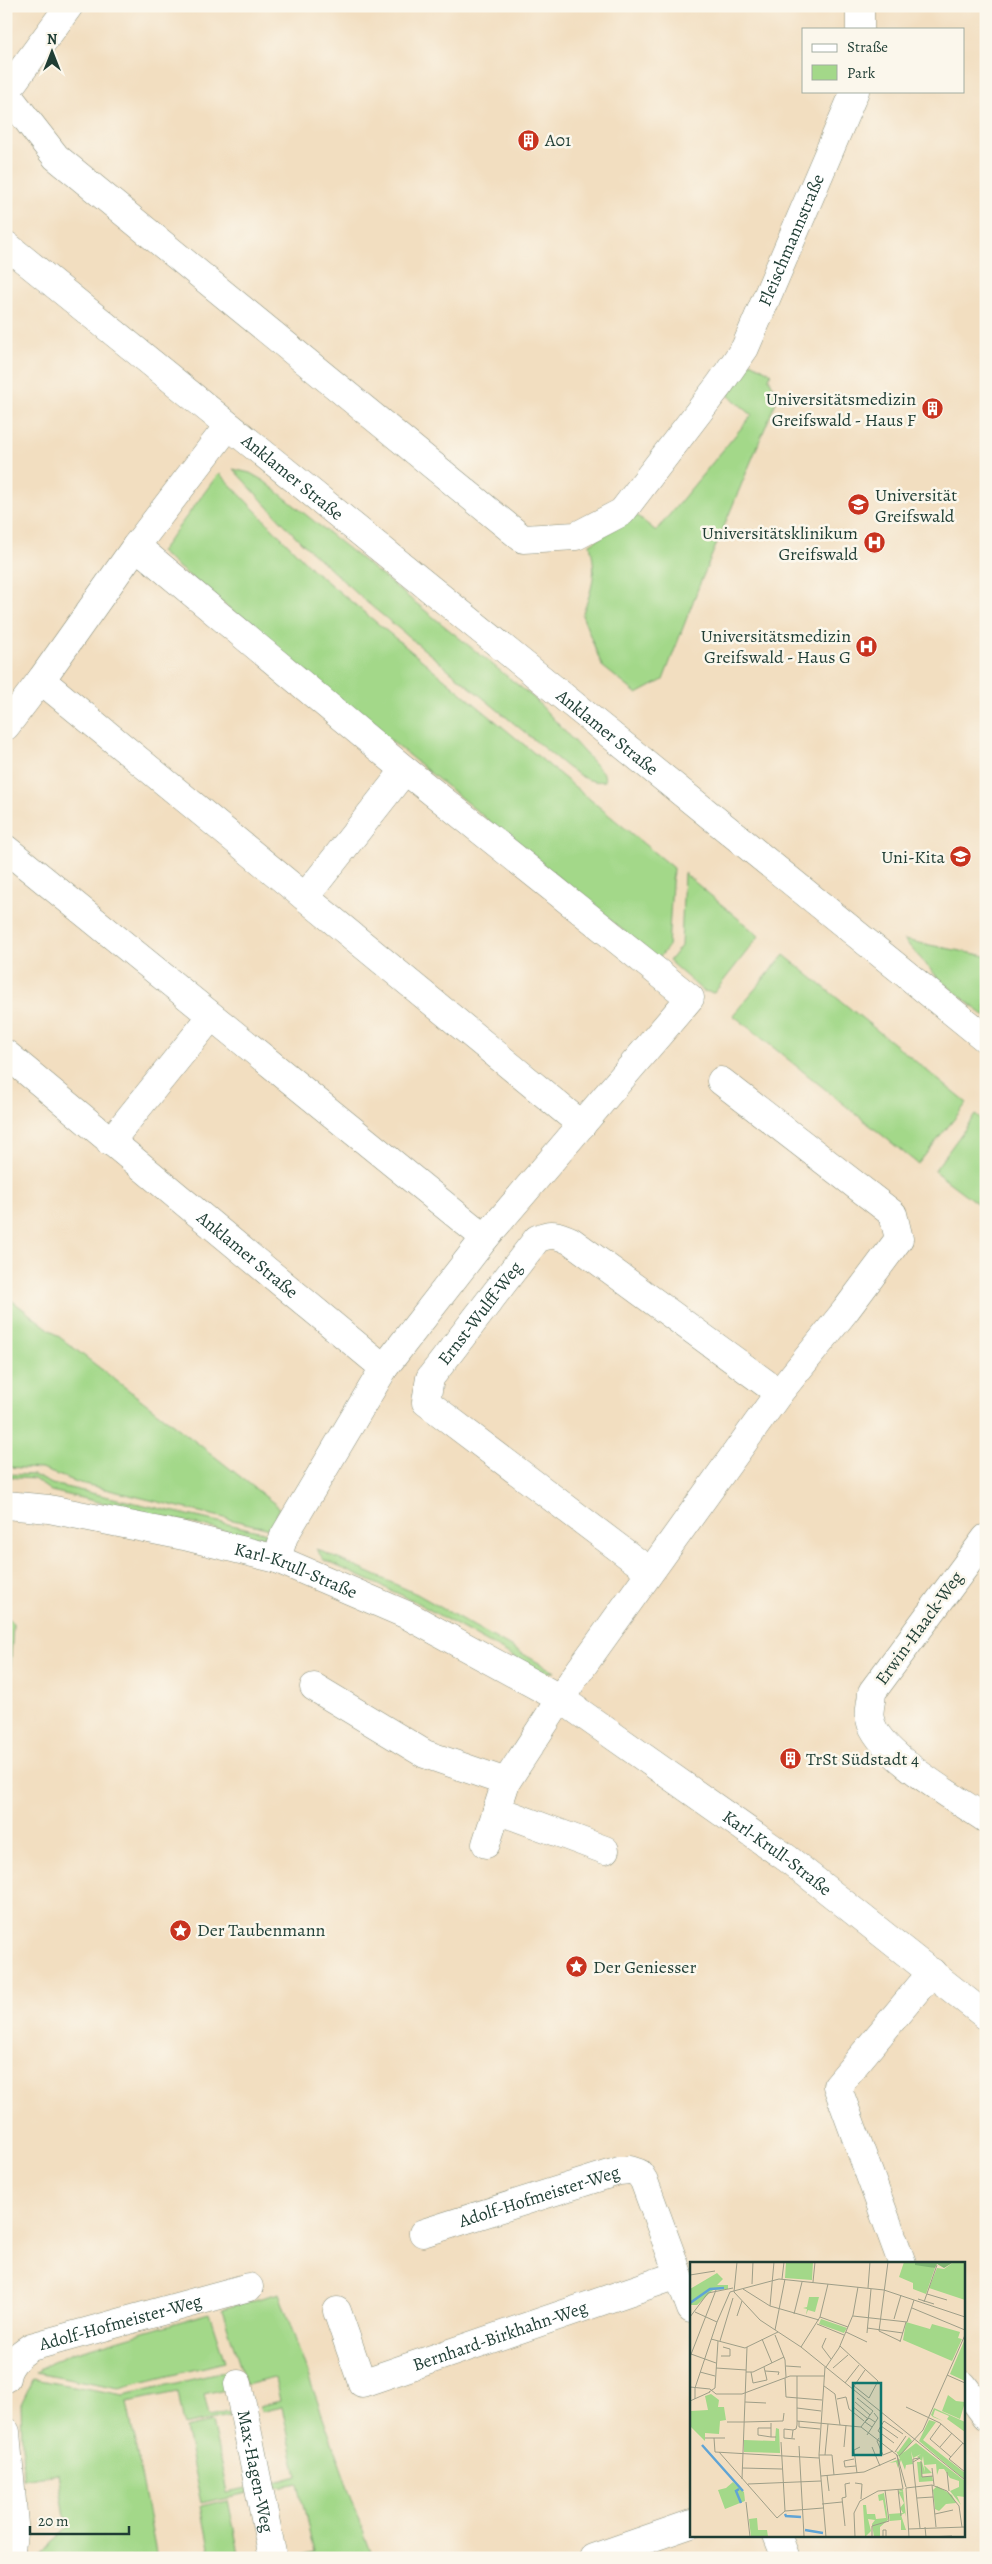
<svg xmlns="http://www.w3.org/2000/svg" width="992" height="2564" font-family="Alegreya,serif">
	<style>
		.green { fill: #a3d889; stroke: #618a5e }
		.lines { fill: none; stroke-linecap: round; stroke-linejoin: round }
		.street-casing { stroke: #888e7a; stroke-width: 29 }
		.secondary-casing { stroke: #888e7a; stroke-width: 29 }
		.street { stroke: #fff; stroke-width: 28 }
		.secondary { stroke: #fff; stroke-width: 28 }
		.labels { text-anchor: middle; stroke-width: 5; stroke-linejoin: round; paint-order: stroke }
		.poi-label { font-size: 18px; fill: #1f3d34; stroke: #fbf7ec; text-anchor: start }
		.street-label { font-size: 18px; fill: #1f3d34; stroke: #fbf7ec }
		.inset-river { fill: none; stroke: #60a4d5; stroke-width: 2.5 }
		.inset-road { fill: none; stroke: #9e9e88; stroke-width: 1 }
		.view { fill: #0f766e; fill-opacity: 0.15; stroke: #0f766e; stroke-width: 2.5 }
		.inset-edge { fill: none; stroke: #1f3d34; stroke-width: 2.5 }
	</style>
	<rect width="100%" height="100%" fill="#fbf7ec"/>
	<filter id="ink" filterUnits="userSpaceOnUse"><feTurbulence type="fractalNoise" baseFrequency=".02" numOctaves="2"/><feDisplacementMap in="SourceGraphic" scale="10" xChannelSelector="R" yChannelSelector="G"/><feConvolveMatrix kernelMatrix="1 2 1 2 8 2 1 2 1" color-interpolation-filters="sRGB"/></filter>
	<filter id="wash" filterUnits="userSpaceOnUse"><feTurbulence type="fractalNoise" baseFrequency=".0096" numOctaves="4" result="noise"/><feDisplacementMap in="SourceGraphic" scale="20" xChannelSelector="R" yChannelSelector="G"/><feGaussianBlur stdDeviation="1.12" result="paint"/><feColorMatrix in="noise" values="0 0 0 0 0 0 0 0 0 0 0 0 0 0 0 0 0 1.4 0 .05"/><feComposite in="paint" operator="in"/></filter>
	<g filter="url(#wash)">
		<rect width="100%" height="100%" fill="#f2dec0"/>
		<g class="green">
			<path d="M 751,362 L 771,373 L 769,378 L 778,397 L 699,586 L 663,680 L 637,694 L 602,666 L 582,615 C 593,587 597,574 590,544 L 636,515 L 656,531 L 752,415 L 728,395 Z"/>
			<path d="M 233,469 L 250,473 L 264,481 L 534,698 L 604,774 L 605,781 C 590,784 579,775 567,767 L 364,600 L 300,541 Z"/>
			<polygon points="219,473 313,570 673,868 668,947 658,959 160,552"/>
			<polygon points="684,873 759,936 714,993 703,991 669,961 681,946"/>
			<polygon points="904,940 986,956 986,1017 939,979"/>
			<polygon points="784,955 967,1103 918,1164 733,1015"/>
			<polygon points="975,1115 986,1123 986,1210 934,1171"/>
			<path d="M 6,1296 C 98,1367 190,1436 280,1508 L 270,1529 L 80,1483 L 41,1469 L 6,1467 Z"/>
			<polygon points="6,1474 34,1475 52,1484 267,1533 264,1537 250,1537 51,1491 34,1479 6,1477"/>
			<polygon points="316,1549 417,1594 555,1672 540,1672 412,1600 324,1560"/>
			<polygon points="6,1615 13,1624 6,1747"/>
			<polygon points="279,2293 373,2558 291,2558 314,2552 298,2484 277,2488 275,2482 297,2476 282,2407 261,2412 260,2406 280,2401 275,2378 246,2385 222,2309"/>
			<polygon points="209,2313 225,2362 119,2388 36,2372 50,2363 73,2353"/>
			<polygon points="228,2371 234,2387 204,2394 209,2416 229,2412 230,2416 184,2425 178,2392 127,2402 157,2558 40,2558 51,2542 67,2529 58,2473 23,2479 21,2404 33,2379 124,2395"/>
			<polygon points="212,2422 227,2492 247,2488 248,2493 201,2503 185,2428"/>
			<polygon points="228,2500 240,2558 211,2558 201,2506"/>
		</g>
	</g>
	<g filter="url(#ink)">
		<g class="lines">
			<defs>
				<g id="street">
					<polyline points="860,6 860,29"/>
					<polyline points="6,92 69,6"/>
					<path id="s1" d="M 6,93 L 56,157 L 523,539 L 576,536 L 622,512 L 720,384 L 745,348 L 855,91"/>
					<polyline points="136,546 405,770 690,998 485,1238 384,1368 284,1536 277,1559"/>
					<polyline points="41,680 582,1125"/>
					<polyline points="6,726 41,680 136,546 228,426"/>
					<polyline points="6,849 485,1238"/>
					<polyline points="305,897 405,770"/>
					<path id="s2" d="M 6,1054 L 384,1368"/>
					<polyline points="110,1142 211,1017"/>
					<path d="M 986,1538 L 872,1692 C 872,1700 868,1711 870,1719 C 876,1753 957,1799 986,1819"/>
					<path id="s3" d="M 649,1571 L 426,1402 L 430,1378 L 537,1239 C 551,1232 558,1235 571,1241 L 779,1393"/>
					<polyline points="314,1687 425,1754 506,1782"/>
					<polyline points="497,1810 605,1850"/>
					<polyline points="486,1844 506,1782 574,1678 779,1393 846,1310 899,1239 893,1214 721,1081"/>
					<path id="s4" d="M 423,2233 L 619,2171 L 630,2170 L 639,2173 L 644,2181 L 691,2309"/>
					<polyline points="902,2263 837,2086 932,1972"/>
					<path id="s5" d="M 337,2311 L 362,2383 L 678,2275"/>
					<path id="s6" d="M 6,2378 C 8,2363 20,2354 31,2347 L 249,2287"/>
					<path id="s7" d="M 238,2384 L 273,2558"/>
					<polyline points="963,2385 986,2416"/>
					<polyline points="6,2432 14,2525 10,2558"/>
					<polyline points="777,2535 786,2558"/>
					<polyline points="593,2558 691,2524"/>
				</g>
				<g id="secondary">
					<path id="s8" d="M 6,245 L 986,1039"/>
					<path id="s9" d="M 6,1505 L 49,1509 L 184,1536 L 277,1559 L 407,1615 L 561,1699 L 788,1859 L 986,2016"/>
				</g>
			</defs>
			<use href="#street" class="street-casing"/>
			<use href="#secondary" class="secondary-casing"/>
			<use href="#street" class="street"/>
			<use href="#secondary" class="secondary"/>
		</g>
	</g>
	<defs>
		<symbol id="building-disc" viewBox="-11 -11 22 22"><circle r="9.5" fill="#c8321e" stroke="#fbf7ec"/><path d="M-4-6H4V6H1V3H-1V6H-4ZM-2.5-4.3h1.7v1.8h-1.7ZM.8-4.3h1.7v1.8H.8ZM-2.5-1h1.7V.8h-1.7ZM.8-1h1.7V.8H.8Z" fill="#fff"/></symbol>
		<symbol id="university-disc" viewBox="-11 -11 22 22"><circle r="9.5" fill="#c8321e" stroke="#fbf7ec"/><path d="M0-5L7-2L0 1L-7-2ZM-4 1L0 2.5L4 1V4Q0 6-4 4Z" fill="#fff"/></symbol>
		<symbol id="hospital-disc" viewBox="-11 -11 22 22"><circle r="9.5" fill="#c8321e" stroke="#fbf7ec"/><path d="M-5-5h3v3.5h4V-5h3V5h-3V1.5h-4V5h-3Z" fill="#fff"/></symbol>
		<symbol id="school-disc" viewBox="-11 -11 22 22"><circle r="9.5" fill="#c8321e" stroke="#fbf7ec"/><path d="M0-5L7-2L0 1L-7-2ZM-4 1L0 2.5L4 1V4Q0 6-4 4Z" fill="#fff"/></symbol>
		<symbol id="sight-disc" viewBox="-11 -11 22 22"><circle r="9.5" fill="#c8321e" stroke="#fbf7ec"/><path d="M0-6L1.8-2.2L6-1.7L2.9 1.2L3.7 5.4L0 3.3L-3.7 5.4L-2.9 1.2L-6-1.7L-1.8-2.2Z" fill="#fff"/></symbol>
	</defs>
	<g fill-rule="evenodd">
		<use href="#building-disc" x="516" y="128" width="25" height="25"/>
		<use href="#building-disc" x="920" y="396" width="25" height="25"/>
		<use href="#university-disc" x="846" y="492" width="25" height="25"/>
		<use href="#hospital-disc" x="862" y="530" width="25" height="25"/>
		<use href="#hospital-disc" x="854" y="634" width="25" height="25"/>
		<use href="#school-disc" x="948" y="844" width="25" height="25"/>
		<use href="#building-disc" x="778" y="1746" width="25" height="25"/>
		<use href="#sight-disc" x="168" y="1918" width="25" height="25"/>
		<use href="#sight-disc" x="564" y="1954" width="25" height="25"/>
	</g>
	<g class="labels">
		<g class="poi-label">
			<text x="545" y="146">A01</text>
			<text x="916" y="405" text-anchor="end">Universitätsmedizin<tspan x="916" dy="21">Greifswald - Haus F</tspan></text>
			<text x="875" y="501">Universität<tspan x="875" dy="21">Greifswald</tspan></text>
			<text x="858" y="539" text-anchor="end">Universitätsklinikum<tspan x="858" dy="21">Greifswald</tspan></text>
			<text x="851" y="642" text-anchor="end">Universitätsmedizin<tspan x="851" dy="21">Greifswald - Haus G</tspan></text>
			<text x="945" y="863" text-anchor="end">Uni-Kita</text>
			<text x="806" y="1765">TrSt Südstadt 4</text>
			<text x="197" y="1936">Der Taubenmann</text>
			<text x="593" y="1973">Der Geniesser</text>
		</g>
		<g class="street-label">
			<text dy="6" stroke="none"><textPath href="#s1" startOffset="1112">Fleischmannstraße</textPath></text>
			<text dy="6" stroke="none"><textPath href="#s8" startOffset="369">Anklamer Straße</textPath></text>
			<text dy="6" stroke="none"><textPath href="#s8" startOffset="774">Anklamer Straße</textPath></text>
			<text dy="6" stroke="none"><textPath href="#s2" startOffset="314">Anklamer Straße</textPath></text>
			<text dy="6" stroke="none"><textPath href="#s3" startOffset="386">Ernst-Wulff-Weg</textPath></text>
			<text dy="6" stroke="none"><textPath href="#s9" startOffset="298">Karl-Krull-Straße</textPath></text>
			<text transform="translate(919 1628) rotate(-54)" y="6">Erwin-Haack-Weg</text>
			<text dy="6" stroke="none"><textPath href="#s9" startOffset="859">Karl-Krull-Straße</textPath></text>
			<text dy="6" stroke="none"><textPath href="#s4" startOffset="122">Adolf-Hofmeister-Weg</textPath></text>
			<text dy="6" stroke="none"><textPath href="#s6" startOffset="134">Adolf-Hofmeister-Weg</textPath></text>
			<text dy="6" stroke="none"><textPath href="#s5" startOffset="222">Bernhard-Birkhahn-Weg</textPath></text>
			<text dy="6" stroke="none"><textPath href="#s7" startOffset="89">Max-Hagen-Weg</textPath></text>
		</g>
	</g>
	<g transform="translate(690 2262)">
		<rect width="275" height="275" fill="#f2dec0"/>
		<path d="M 96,0 L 123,0 L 122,18 L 95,16 ZM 214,0 L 225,0 L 245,6 L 236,32 L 223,27 L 223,21 L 209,15 ZM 264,0 L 275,0 L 275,38 L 239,26 L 247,6 L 254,7 ZM 27,11 L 33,17 L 27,23 L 38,23 L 38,27 L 23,28 L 7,43 L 0,43 L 0,27 ZM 119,35 L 129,35 L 125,50 L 118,48 L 116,53 L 117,47 L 113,46 L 117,45 ZM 131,57 L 157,66 L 154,71 L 129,62 ZM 216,60 L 240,67 L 242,62 L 270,70 L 268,76 L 272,77 L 262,99 L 213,78 ZM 275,77 L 275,119 L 260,112 ZM 21,132 L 29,138 L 28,145 L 34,145 L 36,158 L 30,159 L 29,172 L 15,171 L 15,179 L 0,164 L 0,152 L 1,149 L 18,148 L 15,134 ZM 258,133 L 266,139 L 275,140 L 270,157 L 252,149 ZM 244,146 L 275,160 L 275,170 L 257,157 L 259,154 L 245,148 L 243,154 L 253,159 L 243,155 L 241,153 ZM 239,158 L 246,160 L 233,178 L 275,211 L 275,218 L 229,179 ZM 86,166 L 89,167 L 90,191 L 54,190 L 54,178 L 85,179 ZM 219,175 L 222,179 L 213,191 L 226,181 L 275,219 L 275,235 L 267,234 L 271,243 L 260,229 L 269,225 L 269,219 L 260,216 L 254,207 L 249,207 L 247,213 L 246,202 L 234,203 L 242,211 L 232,212 L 232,215 L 242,214 L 243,219 L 229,220 L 227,200 L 232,200 L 235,210 L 233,194 L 232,199 L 227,195 L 231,192 L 223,196 L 221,189 L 223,202 L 216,203 L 215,208 L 211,198 L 208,206 L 206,200 L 199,201 L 210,197 L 206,189 L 208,190 ZM 43,220 L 54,230 L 55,239 L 35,247 L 28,228 L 36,226 ZM 247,224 L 262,233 L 266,241 L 256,242 L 249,249 L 245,247 L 243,228 ZM 211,227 L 213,228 L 216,255 L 215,251 L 211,253 L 216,268 L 211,268 L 211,258 L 200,259 L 199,252 L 213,251 L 210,246 L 214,241 L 208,229 L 213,230 L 208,228 ZM 194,231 L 198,258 L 190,265 L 190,275 L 184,275 L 182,262 L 185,258 L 178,257 L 181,269 L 175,275 L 173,243 L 176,243 L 177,252 L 185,252 L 186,257 L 196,256 L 193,238 L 189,239 L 188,233 ZM 67,256 L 68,268 L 77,268 L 78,275 L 61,275 L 59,257 Z" fill="#a3d889"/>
		<path d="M 225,0 L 264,0 L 254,6 L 247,2 L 245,6 L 225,3 Z" fill="#82b875"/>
		<path class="inset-river" d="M 0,41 L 20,27 L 34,26M 12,183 L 53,229M 49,227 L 46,229 L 51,241M 95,252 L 96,254 L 111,255M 115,268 L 133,271"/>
		<path class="inset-road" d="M 47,0 L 44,30 L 70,58 L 111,85 L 275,218M 198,0 L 189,69 L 210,79M 0,13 L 25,9M 92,17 L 94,0M 123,20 L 125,0M 62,22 L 63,0M 178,26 L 180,0M 53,27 L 80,44 L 129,58M 237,32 L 257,38M 228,37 L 244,42M 234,40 L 247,3M 80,44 L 84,0M 222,46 L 275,68M 5,50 L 27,60 L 40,30 L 89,17 L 194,28 L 275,55M 104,52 L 112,20M 47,54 L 52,39M 163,54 L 217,60 L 224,38M 0,55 L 18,31 L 43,26M 130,55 L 158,65M 204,57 L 211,33M 127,62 L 154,73M 177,66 L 213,71M 85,68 L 95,17M 156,70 L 177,80M 177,71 L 181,27M 85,73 L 95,98 L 96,115M 136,76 L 132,85 L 141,97M 21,77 L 55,86 L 88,70M 72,77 L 82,101M 30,79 L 43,36M 210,80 L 216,60M 150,84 L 188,119 L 179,136 L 164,124 L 175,108M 111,85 L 130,55 L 138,22M 1,92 L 26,101M 31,94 L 40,94 L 40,87 L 33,85M 0,95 L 26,28M 96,104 L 111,105M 135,105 L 129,193 L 136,275M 136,105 L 149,86 L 163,53 L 168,25M 26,106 L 56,108M 143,106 L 158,93M 75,109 L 89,110 L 88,113M 10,110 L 25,114M 56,110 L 63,110 L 94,95M 61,110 L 63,121 L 77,118 L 74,105M 257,113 L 275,121M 95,116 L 96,135 L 132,138M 155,121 L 169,103M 134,124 L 145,132 L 150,163M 0,125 L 20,127 L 26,132 L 52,132 L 100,114 L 134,114M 19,130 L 25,126 L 28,79M 167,136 L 183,149 L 171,165M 5,137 L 5,126 L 27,60M 147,137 L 156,135 L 159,147M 0,139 L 20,130M 55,140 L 76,141M 165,140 L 180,153M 162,144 L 177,156M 216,145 L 250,161 L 275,183M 107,146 L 131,149M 159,147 L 174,159M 107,159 L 171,165 L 207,193M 109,159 L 109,165 L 130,167M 37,160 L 54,160M 54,160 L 93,159 L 94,151M 81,161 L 81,175 L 86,175M 251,162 L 240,177 L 261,195M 191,164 L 208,176M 182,165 L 175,160 L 179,156 L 185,160M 103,168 L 94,167 L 94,176 L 105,177M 177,173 L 188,156 L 184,151M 81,175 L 68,173 L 68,166 L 81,166M 15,176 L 35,176M 24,176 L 25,190 L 129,196M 102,176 L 103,168 L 106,167 L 107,163 L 107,114M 189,176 L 187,179 L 193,193 L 203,189M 91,180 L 95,249M 204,181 L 188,169 L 194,159 L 213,172M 273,181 L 259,197 L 275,210M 109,184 L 114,274M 154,185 L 156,163M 182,185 L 190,204M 250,185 L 262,171M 29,190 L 87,256 L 95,249 L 133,246M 205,190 L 216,174M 129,193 L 142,193 L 144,213M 135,193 L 138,162M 209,194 L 233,168 L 275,73M 164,197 L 154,199 L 155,205 L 166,204M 231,199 L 232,215 L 243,214M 223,200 L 230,196 L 223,197 L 223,200 L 224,211 L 230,266M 52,206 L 92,207M 242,206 L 244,223M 257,210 L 259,229M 167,211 L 164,188 L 170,185M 137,213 L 139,229M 131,214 L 174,210 L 206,196M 52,217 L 57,85M 165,221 L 172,222 L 171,237M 58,222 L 131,219M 242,223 L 246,265M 216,226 L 242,223 L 257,229 L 269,244 L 272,265M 216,226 L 219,275M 208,227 L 211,254M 213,227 L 207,193 L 216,225M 227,236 L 243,235M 56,240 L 60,275M 132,242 L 152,240M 245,252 L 263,248M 155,264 L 152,236 L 156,235 L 155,222 L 160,221M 235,265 L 236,275 L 262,274M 218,267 L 275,265M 165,275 L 164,251 L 170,239 L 188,229 L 213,227M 182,275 L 182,264 L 199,259 L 195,228M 193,275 L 193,268 L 196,268 L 196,275"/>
		<path class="view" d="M 163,121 L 191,121 L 191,193 L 163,193 Z"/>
		<rect width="275" height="275" class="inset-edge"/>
	</g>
	<rect width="992" height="2564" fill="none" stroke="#fbf7ec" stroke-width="25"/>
	<rect x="802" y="28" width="162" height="65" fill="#fbf7ec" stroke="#a3ada2"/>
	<rect x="812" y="44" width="25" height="8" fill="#ffffff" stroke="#a3ada2"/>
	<text x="847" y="52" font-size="15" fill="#1f3d34">Straße</text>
	<rect x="812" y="65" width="25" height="15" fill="#a3d889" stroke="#a3ada2"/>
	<text x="847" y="78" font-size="15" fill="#1f3d34">Park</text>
	<g transform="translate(52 52)" stroke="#fbf7ec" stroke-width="4" paint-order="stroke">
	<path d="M0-4L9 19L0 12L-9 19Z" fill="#1f3d34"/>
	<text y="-8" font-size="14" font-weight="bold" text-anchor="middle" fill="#1f3d34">N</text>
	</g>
	<path d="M30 2526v8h99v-8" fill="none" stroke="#1f3d34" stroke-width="2.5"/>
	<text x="38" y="2526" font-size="15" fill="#1f3d34" stroke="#fbf7ec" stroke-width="4" paint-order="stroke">20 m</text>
</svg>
